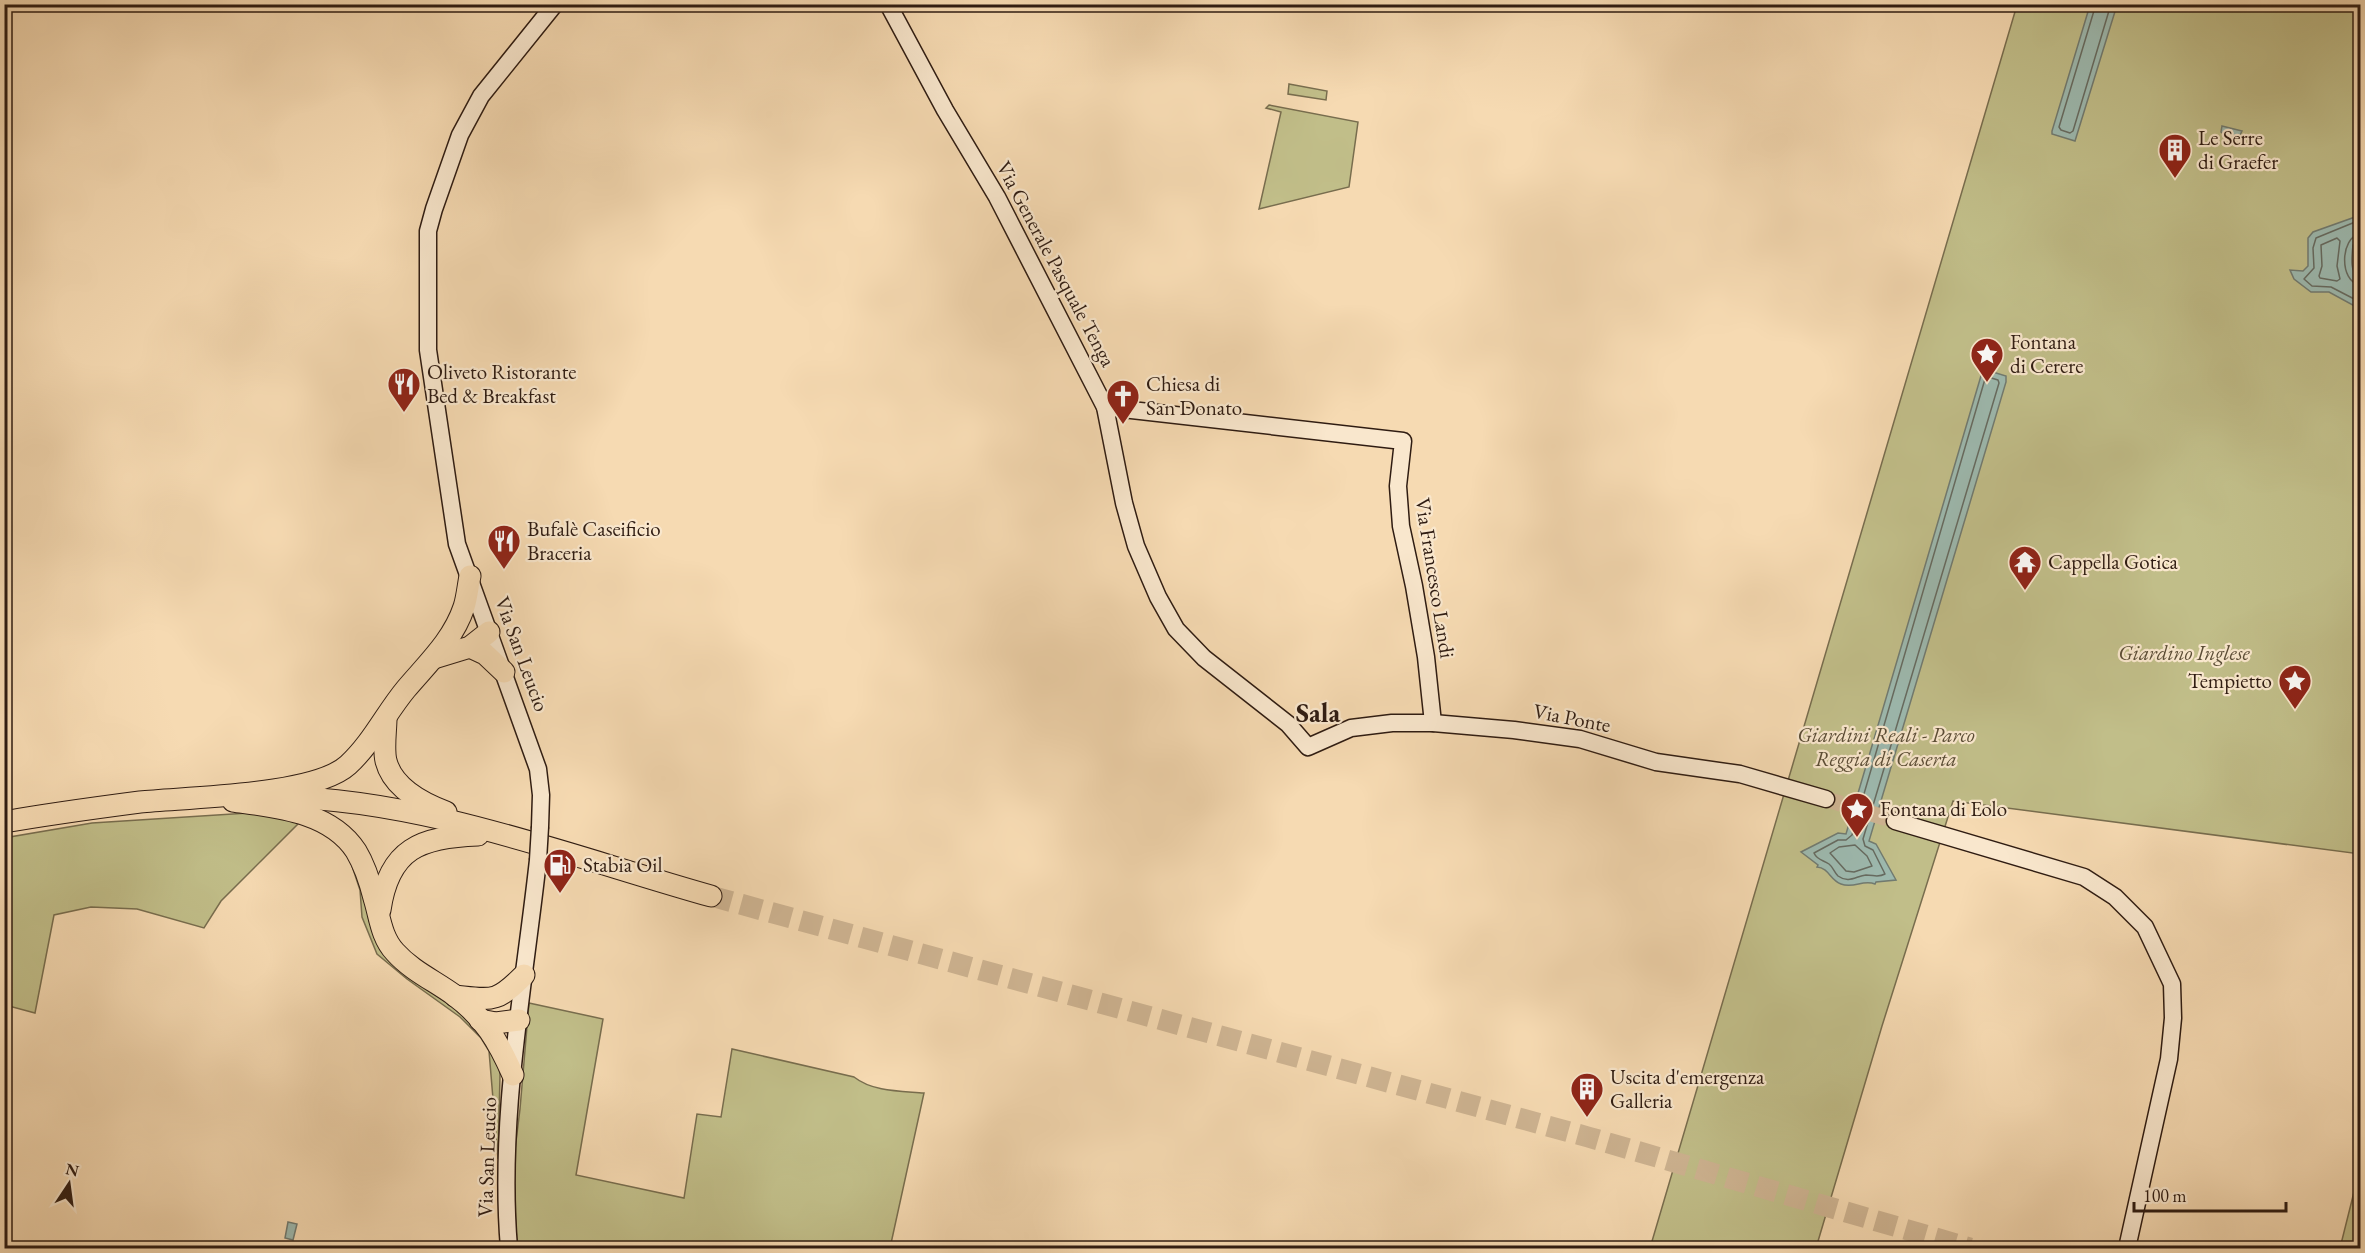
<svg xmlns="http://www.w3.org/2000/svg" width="2365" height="1253" font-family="'EB Garamond',serif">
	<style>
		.green { fill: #c1be89; stroke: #786d4e; stroke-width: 1.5 }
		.water { fill: #9dbab0; stroke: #717b71; stroke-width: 1.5 }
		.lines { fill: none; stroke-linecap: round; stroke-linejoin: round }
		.shore { stroke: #666b61; stroke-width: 1.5 }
		.secondary-tunnel { stroke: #ceb492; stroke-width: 16; stroke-dasharray: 16 8; stroke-linecap: butt }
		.highway-tunnel { stroke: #ceb492; stroke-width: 21; stroke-dasharray: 21 10; stroke-linecap: butt }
		.secondary-casing { stroke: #2f1c12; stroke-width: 19 }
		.highway-casing { stroke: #2f1c12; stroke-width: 23 }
		.secondary { stroke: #f9e7cd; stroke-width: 16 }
		.highway { stroke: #f6dab2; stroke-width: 21 }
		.secondary-bridge-casing { stroke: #2f1c12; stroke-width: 19; stroke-linecap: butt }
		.secondary-bridge { stroke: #f9e7cd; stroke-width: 16 }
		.labels { text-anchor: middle; stroke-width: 4.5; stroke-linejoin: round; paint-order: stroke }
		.poi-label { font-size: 21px; fill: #2f1c12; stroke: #f9e7cd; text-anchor: start }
		.street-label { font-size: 21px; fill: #2f1c12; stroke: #f9e7cd }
		.park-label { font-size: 21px; font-style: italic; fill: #5b4d36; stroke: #f9e7cd }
		.district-label { font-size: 27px; font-weight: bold; fill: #2f1c12; stroke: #f9e7cd }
	</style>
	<rect width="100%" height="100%" fill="#f6dab2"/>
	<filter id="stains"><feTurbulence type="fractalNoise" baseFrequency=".00333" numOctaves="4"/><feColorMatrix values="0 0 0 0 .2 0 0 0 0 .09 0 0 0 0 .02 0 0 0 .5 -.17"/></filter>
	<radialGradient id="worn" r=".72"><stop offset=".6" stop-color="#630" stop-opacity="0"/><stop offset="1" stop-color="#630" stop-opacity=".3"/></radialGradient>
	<g class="green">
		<polygon points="2017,5 2360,5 2360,854 1953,801 1882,1026 1816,1248 1650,1248"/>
		<polygon points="1289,84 1327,91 1326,100 1288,94"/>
		<polygon points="1269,105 1358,122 1349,187 1259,209 1281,112 1266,108"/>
		<polygon points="264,812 302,820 340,839 361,875 369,921 381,949 398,967 481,1027 498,1057 500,1075 498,1159 489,1051 481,1038 460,1017 407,979 377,954 362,917 360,890 349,857 335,839 302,820 221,901 204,928 137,909 91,907 54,915 35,1013 5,1005 4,838 92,823"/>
		<path d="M 529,1003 L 603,1019 L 576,1175 L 684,1198 L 697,1114 L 721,1117 L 732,1049 L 854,1077 C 873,1092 901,1091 924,1093 L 890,1248 L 517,1248 L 513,1166 L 520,1109 Z"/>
		<polygon points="2360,1168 2360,1248 2340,1248"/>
	</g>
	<g class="water">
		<polygon points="2090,5 2117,5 2075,141 2052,134 2052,131"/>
		<polygon points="2222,126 2242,131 2239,137 2229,139 2221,132"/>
		<path d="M 2360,213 L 2360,238 L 2353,245 C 2351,261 2350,270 2360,282 L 2360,309 L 2329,292 L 2311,292 L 2294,279 L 2290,270 L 2303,271 L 2308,266 L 2308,238 L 2313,232 L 2355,217 Z"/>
		<path d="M 1983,369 L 2006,376 L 2006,382 L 1869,841 L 1876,844 L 1896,880 L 1876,882 L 1875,884 C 1863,879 1854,889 1841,884 C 1830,880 1829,868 1817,867 L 1818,865 L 1801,852 L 1838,833 L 1846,834 Z"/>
		<polygon points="288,1222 297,1224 293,1240 285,1238"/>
	</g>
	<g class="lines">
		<g class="shore">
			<polyline points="2096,4 2059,127 2061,130 2070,133 2073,131 2111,4"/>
			<polyline points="2360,220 2316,238 2313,248 2314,268 2304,279 2312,286 2331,287 2360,302"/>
			<path d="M 2360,234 C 2340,237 2339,282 2360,285"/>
			<polygon points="2337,238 2340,241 2337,266 2340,279 2337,281 2320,278 2319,276 2322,266 2321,245"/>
			<path d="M 1988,377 L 1998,380 L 1999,383 L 1863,839 L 1865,846 L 1873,850 L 1885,874 C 1878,878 1874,875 1866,875 C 1856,876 1849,884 1838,876 C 1834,872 1833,867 1829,864 C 1823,860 1817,860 1814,853 L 1838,840 L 1846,840 L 1852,835 L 1985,379 Z"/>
			<polygon points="1855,845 1867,856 1872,866 1854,872 1846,871 1830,853 1839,847"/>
		</g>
		<polyline class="secondary-tunnel" points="1826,799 1895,821"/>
		<polyline class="highway-tunnel" points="711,896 1588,1137 1970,1248"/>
		<defs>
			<g id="secondary">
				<polyline points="888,4 945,110 997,197 1105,407 1124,503 1136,546 1158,597 1176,629 1204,658 1288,724 1308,747 1351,728 1392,723 1433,723 1514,730 1580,739 1656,762 1740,774 1826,799"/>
				<polyline points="1105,407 1403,441 1398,486 1401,526 1414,586 1426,657 1433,723"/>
				<polyline points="1895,821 2084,877 2115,897 2145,927 2172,984 2173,1018 2169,1059 2127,1248"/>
				<polyline points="540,827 541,795 538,769 457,544 428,350 428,231 434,209 460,135 481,96 555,4"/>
				<path d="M 509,1248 C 498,1119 524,988 538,860"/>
			</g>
			<g id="highway">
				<polyline points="470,647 485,654 504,672"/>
				<polyline points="434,658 470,647 489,632"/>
				<path d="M 386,718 C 386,731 383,748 386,761 C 393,788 422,803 446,812"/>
				<path d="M 278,797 C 424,799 572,857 711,896"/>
				<path d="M 233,801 C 275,807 330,811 356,851 C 365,866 370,882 374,898 C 380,917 381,937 395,952 C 412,971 435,981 454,995 C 485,1018 498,1041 513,1075"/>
				<path d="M 4,822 C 49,814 94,808 140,802 C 188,797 314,796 348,765 C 372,743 386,713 406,689 C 428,663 453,640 464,607 C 467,598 468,586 470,576"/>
				<path d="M 380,910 C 389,848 421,837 478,835"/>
				<path d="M 455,996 C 493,1000 496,1003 524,975"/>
				<polyline points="480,1020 496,1023 519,1020"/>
			</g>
		</defs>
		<use href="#secondary" class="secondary-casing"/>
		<use href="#highway" class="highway-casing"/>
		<use href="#secondary" class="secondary"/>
		<use href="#highway" class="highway"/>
		<defs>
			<polyline id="secondary-bridge" points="538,860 540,827"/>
		</defs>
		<use href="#secondary-bridge" class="secondary-bridge-casing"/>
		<use href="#secondary-bridge" class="secondary-bridge"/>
	</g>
	<defs>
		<symbol id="building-pin" viewBox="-11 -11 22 30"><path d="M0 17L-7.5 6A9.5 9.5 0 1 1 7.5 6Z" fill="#8f2418" stroke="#f9e7cd"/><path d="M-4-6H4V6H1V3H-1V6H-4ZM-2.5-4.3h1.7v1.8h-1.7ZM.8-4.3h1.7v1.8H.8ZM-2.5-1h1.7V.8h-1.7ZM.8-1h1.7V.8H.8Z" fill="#fff"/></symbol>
		<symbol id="sight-pin" viewBox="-11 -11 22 30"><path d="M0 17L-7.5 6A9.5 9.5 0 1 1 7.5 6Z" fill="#8f2418" stroke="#f9e7cd"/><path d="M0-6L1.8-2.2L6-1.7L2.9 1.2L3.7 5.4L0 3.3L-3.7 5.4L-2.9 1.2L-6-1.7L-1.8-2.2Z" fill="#fff"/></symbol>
		<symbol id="restaurant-pin" viewBox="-11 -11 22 30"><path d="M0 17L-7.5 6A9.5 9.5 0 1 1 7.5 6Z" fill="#8f2418" stroke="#f9e7cd"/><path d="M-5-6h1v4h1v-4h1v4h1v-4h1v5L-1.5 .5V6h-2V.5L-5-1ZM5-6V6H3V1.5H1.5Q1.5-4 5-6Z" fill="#fff"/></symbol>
		<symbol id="church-pin" viewBox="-11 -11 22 30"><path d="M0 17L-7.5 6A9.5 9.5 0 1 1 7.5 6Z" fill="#8f2418" stroke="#f9e7cd"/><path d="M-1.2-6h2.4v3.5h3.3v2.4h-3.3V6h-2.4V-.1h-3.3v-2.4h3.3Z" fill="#fff"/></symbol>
		<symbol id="temple-pin" viewBox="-11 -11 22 30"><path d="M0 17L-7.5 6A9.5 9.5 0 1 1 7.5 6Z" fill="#8f2418" stroke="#f9e7cd"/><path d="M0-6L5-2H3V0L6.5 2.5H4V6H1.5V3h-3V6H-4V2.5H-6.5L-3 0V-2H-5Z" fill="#fff"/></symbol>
		<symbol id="fuel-pin" viewBox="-11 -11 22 30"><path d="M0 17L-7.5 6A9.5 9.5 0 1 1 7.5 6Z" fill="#8f2418" stroke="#f9e7cd"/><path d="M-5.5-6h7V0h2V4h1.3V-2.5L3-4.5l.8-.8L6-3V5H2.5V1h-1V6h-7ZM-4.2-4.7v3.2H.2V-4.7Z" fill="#fff"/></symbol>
	</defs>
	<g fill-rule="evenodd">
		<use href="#building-pin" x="2156" y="131" width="38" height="52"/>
		<use href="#sight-pin" x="1968" y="335" width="38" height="52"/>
		<use href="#restaurant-pin" x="385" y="365" width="38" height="52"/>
		<use href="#church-pin" x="1104" y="377" width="38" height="52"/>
		<use href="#restaurant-pin" x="485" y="522" width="38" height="52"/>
		<use href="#temple-pin" x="2006" y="543" width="38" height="52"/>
		<use href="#sight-pin" x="2276" y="662" width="38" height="52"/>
		<use href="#sight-pin" x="1838" y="790" width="38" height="52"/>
		<use href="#fuel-pin" x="541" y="846" width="38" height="52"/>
		<use href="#building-pin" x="1568" y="1070" width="38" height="52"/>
	</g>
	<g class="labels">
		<g class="poi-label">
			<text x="2198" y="145">Le Serre<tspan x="2198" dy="24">di Graefer</tspan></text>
			<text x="2010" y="349">Fontana<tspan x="2010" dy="24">di Cerere</tspan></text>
			<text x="427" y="379">Oliveto Ristorante<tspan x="427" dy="24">Bed &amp; Breakfast</tspan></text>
			<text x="1146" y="391">Chiesa di<tspan x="1146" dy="24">San Donato</tspan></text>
			<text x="527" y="536">Bufalè Caseificio<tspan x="527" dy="24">Braceria</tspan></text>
			<text x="2048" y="569">Cappella Gotica</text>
			<text x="2272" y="688" text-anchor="end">Tempietto</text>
			<text x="1880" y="816">Fontana di Eolo</text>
			<text x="583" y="872">Stabia Oil</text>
			<text x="1610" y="1084">Uscita d'emergenza<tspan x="1610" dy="24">Galleria</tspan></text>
		</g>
		<g class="street-label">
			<text transform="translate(1056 264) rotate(62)" y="7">Via Generale Pasquale Tenga</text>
			<text transform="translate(1435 578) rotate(81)" y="7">Via Francesco Landi</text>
			<text transform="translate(522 654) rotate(70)" y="7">Via San Leucio</text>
			<text transform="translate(1572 718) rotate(11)" y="7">Via Ponte</text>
			<text transform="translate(487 1157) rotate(-88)" y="7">Via San Leucio</text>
		</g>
		<g class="park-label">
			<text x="2184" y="660">Giardino Inglese</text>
			<text x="1886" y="742">Giardini Reali - Parco<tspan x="1886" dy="24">Reggia di Caserta</tspan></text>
		</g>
		<g class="district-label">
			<text x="1318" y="722">Sala</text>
		</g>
	</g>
	<rect width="2365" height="1253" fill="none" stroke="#f6dab2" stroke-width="24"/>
	<rect x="6" y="6" width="2353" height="1241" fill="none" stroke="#2f1c12" stroke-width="3"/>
	<rect x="12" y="12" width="2341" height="1229" fill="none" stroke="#2f1c12" stroke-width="1.5"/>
	<g transform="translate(69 1184) rotate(13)" stroke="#f9e7cd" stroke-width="4.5" paint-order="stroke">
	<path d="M0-4.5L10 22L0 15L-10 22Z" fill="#2f1c12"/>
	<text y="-9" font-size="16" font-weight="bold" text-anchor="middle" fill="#2f1c12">N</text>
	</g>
	<path d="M2134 1202v9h152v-9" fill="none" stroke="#2f1c12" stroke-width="3"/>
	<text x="2143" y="1202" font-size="18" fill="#2f1c12" stroke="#f9e7cd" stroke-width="4.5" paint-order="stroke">100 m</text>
	<rect width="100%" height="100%" filter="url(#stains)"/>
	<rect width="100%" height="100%" fill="url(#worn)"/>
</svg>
